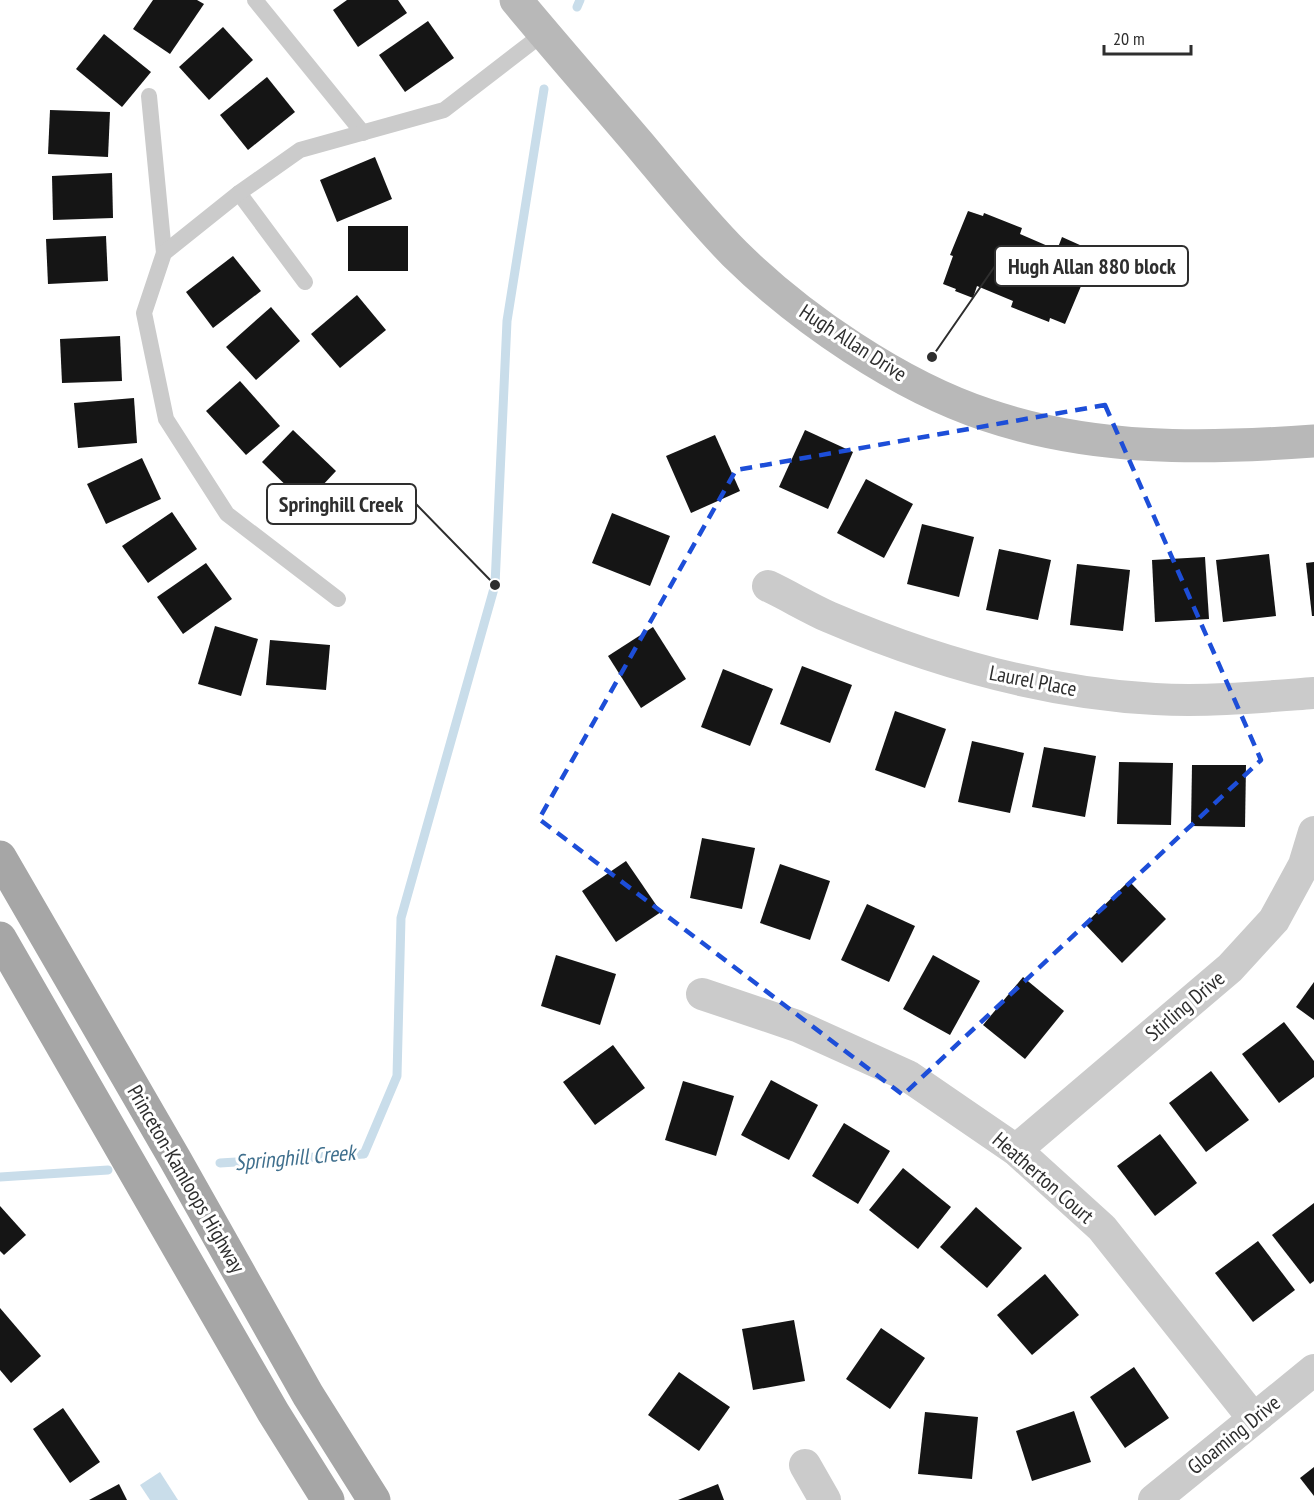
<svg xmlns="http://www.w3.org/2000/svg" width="1314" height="1500" font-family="'PT Sans Narrow',sans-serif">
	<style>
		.water { fill: #c9ddea }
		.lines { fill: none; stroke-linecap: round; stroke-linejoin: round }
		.stream { stroke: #c9ddea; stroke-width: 9 }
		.building { fill: #151515 }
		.lane { stroke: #cbcbcb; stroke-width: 16 }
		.street { stroke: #cbcbcb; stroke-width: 32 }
		.secondary { stroke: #b8b8b8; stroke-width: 33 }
		.primary { stroke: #a6a6a6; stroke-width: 33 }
		.marked { fill: none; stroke: #1d4ed8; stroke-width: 4.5; stroke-dasharray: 12 8; stroke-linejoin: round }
		.labels { text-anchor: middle; stroke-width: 6; stroke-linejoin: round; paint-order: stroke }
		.street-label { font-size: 21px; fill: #2e2e2e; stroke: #fff }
		.water-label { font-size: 22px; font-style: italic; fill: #3f6f8d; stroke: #fff }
		.leader { fill: none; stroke: #2e2e2e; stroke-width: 2 }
		.callout-dot { fill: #2e2e2e; stroke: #fff; stroke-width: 2 }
		.callout { fill: #fff; stroke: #2e2e2e; stroke-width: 2 }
		.callout-label { font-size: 22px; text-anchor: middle; font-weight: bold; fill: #2e2e2e }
	</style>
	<rect width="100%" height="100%" fill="#fff"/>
	<polygon class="water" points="160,1472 178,1500 150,1500 140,1485"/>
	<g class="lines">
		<g class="stream">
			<polyline points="577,7 580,0"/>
			<polyline points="220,1163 364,1154 397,1076 401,918 495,585 507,321 544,89"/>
			<polyline points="0,1177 108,1170"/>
		</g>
	</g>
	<g class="building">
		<polygon points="153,0 197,0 204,4 170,54 133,29"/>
		<polygon points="347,0 398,0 407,13 358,47 333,10"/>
		<polygon points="428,21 454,58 405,92 379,55"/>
		<polygon points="223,27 253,60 209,100 179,67"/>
		<polygon points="104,34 151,72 122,107 76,69"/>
		<polygon points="267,77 295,112 248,150 220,115"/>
		<polygon points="50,110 110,112 108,157 48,154"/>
		<polygon points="375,157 392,199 337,222 320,180"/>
		<polygon points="112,173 113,218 53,220 52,176"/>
		<polygon points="968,211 983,216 984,213 1022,228 1020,234 1057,250 1062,237 1091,250 1081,278 1084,279 1065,324 1050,318 1049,322 1011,307 1013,301 977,286 973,298 955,291 956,289 943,284 953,256 950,255"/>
		<rect x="348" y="226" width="60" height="45"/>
		<polygon points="106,236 108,281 48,284 46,239"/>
		<polygon points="233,256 261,291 213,328 186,292"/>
		<polygon points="357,295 386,330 340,368 311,334"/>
		<polygon points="271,307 300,341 256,380 226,347"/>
		<polygon points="120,336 122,381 62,383 60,339"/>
		<polygon points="240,381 280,426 246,455 206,411"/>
		<polygon points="134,398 137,443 78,448 74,403"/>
		<polygon points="293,430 336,471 305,504 262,462"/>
		<polygon points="805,430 853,452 828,509 779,487"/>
		<polygon points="715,435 740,491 691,513 666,456"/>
		<polygon points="142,458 161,499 106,524 87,484"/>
		<polygon points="866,479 913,504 884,558 837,533"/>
		<polygon points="172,512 197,549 148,583 122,546"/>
		<polygon points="612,513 670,536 650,586 592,563"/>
		<polygon points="922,524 974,537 959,597 907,584"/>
		<polygon points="999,549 1051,560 1038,620 986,610"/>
		<polygon points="1269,554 1276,616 1223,622 1216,560"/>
		<polygon points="1205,557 1209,619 1155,622 1152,560"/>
		<polygon points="1314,562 1314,616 1312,616 1306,563"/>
		<polygon points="206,563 232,599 183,634 157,597"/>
		<polygon points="1077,564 1130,570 1123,631 1070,625"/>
		<polygon points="215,626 258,639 241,696 198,684"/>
		<polygon points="653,627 686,679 641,708 608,656"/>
		<polygon points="270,640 330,645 326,690 266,685"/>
		<polygon points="802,666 852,685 830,743 780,724"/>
		<polygon points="723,669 773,689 750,746 701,727"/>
		<polygon points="895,711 946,729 925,788 875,770"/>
		<polygon points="972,741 1024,753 1010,813 958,802"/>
		<polygon points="1044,747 1096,756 1085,817 1032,807"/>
		<polygon points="1119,762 1173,763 1171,825 1117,824"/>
		<polygon points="1192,765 1246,765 1245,827 1191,826"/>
		<polygon points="702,838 755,848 742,909 690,898"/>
		<polygon points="626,861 661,912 616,942 582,891"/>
		<polygon points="780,864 830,881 810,940 760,923"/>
		<polygon points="1129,881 1166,919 1122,963 1085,924"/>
		<polygon points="867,904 915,926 889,982 841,960"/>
		<polygon points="556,955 616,974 600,1025 541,1006"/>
		<polygon points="933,955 980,981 950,1035 903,1009"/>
		<polygon points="1023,977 1064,1011 1025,1059 983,1025"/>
		<polygon points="1314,982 1314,1020 1296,1007"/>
		<polygon points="1284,1022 1314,1061 1314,1077 1279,1103 1242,1054"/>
		<polygon points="613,1045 645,1088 595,1125 563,1082"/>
		<polygon points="1211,1071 1249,1120 1206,1152 1169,1103"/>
		<polygon points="771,1080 818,1105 789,1160 741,1135"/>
		<polygon points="683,1081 734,1096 716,1156 665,1140"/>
		<polygon points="844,1123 890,1151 858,1204 812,1176"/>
		<polygon points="1160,1134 1197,1183 1155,1216 1117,1166"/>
		<polygon points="903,1168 951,1207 918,1249 869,1210"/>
		<polygon points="1314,1203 1314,1281 1310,1284 1272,1235"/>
		<polygon points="0,1206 26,1235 4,1255 0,1251"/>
		<polygon points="976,1207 1022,1248 987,1288 940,1247"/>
		<polygon points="1258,1241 1295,1290 1253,1322 1215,1273"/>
		<polygon points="1045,1274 1079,1315 1032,1355 997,1315"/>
		<polygon points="0,1308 41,1356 11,1383 0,1370"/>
		<polygon points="794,1320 805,1381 753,1390 742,1329"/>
		<polygon points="881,1328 925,1358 890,1409 846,1379"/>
		<polygon points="1134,1367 1169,1418 1125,1448 1090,1397"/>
		<polygon points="679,1372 730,1407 699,1451 648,1415"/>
		<polygon points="63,1408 100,1462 70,1483 33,1429"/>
		<polygon points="1074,1411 1091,1462 1032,1481 1016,1431"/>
		<polygon points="925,1412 978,1417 972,1479 918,1474"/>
		<polygon points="1314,1467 1314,1496 1300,1478"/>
		<polygon points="119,1484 127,1500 89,1500"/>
		<polygon points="718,1484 724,1500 678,1500"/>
	</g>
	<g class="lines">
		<g class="lane">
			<polyline points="255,0 363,133"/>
			<polyline points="149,96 164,253"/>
			<polyline points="239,193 305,282"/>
			<polyline points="338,599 227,514 166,419 144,313 164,253 239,193 300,150 444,110 544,33"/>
		</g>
		<g class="street">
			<path d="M 768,586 C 789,596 809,608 829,617 C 932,661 1043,693 1155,699 C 1208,702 1261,697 1314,693"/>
			<polyline points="702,994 797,1026 908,1076 1016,1150 1102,1228 1253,1418"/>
			<polyline points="1016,1150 1230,968 1274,920 1304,865 1314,832"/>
			<polyline points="805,1465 825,1500"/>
			<polyline points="1154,1500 1314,1370"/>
		</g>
		<path class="secondary" d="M 516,0 C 556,48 598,96 639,144 C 670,181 701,220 735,254 C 800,318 899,386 987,415 C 1094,451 1203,449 1314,441"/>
		<g class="primary">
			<polyline points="0,857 175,1159 308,1395 374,1500"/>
			<polyline points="0,938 273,1412 328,1500"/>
		</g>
	</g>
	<path class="marked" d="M 1105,405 L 1261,760 L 903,1095 L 539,819 L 736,470 Z"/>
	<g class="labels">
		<g class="street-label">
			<text transform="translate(853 343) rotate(33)" y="7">Hugh Allan Drive</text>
			<text transform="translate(1033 681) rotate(11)" y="7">Laurel Place</text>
			<text transform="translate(1185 1006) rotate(-40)" y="7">Stirling Drive</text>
			<text transform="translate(1043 1178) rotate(41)" y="7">Heatherton Court</text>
			<text transform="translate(186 1179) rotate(60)" y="7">Princeton-Kamloops Highway</text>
			<text transform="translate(1234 1435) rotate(-39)" y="7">Gloaming Drive</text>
		</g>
		<g class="water-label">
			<text transform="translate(295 1157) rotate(-5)" y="8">Springhill Creek</text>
		</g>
	</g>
	<path class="leader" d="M932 357L995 266M495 585L416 504"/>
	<g class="callout-dot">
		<circle cx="932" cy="357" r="6"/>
		<circle cx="495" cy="585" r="6"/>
	</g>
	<g class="callout">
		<rect x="995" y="246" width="193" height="40" rx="6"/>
		<rect x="267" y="484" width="149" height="40" rx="6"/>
	</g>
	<g class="callout-label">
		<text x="1092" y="274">Hugh Allan 880 block</text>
		<text x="341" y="512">Springhill Creek</text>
	</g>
	<path d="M1104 45v9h87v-9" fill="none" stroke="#2e2e2e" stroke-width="3"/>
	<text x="1113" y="45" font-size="18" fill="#2e2e2e" stroke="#ffffff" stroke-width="4.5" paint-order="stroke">20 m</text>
</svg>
